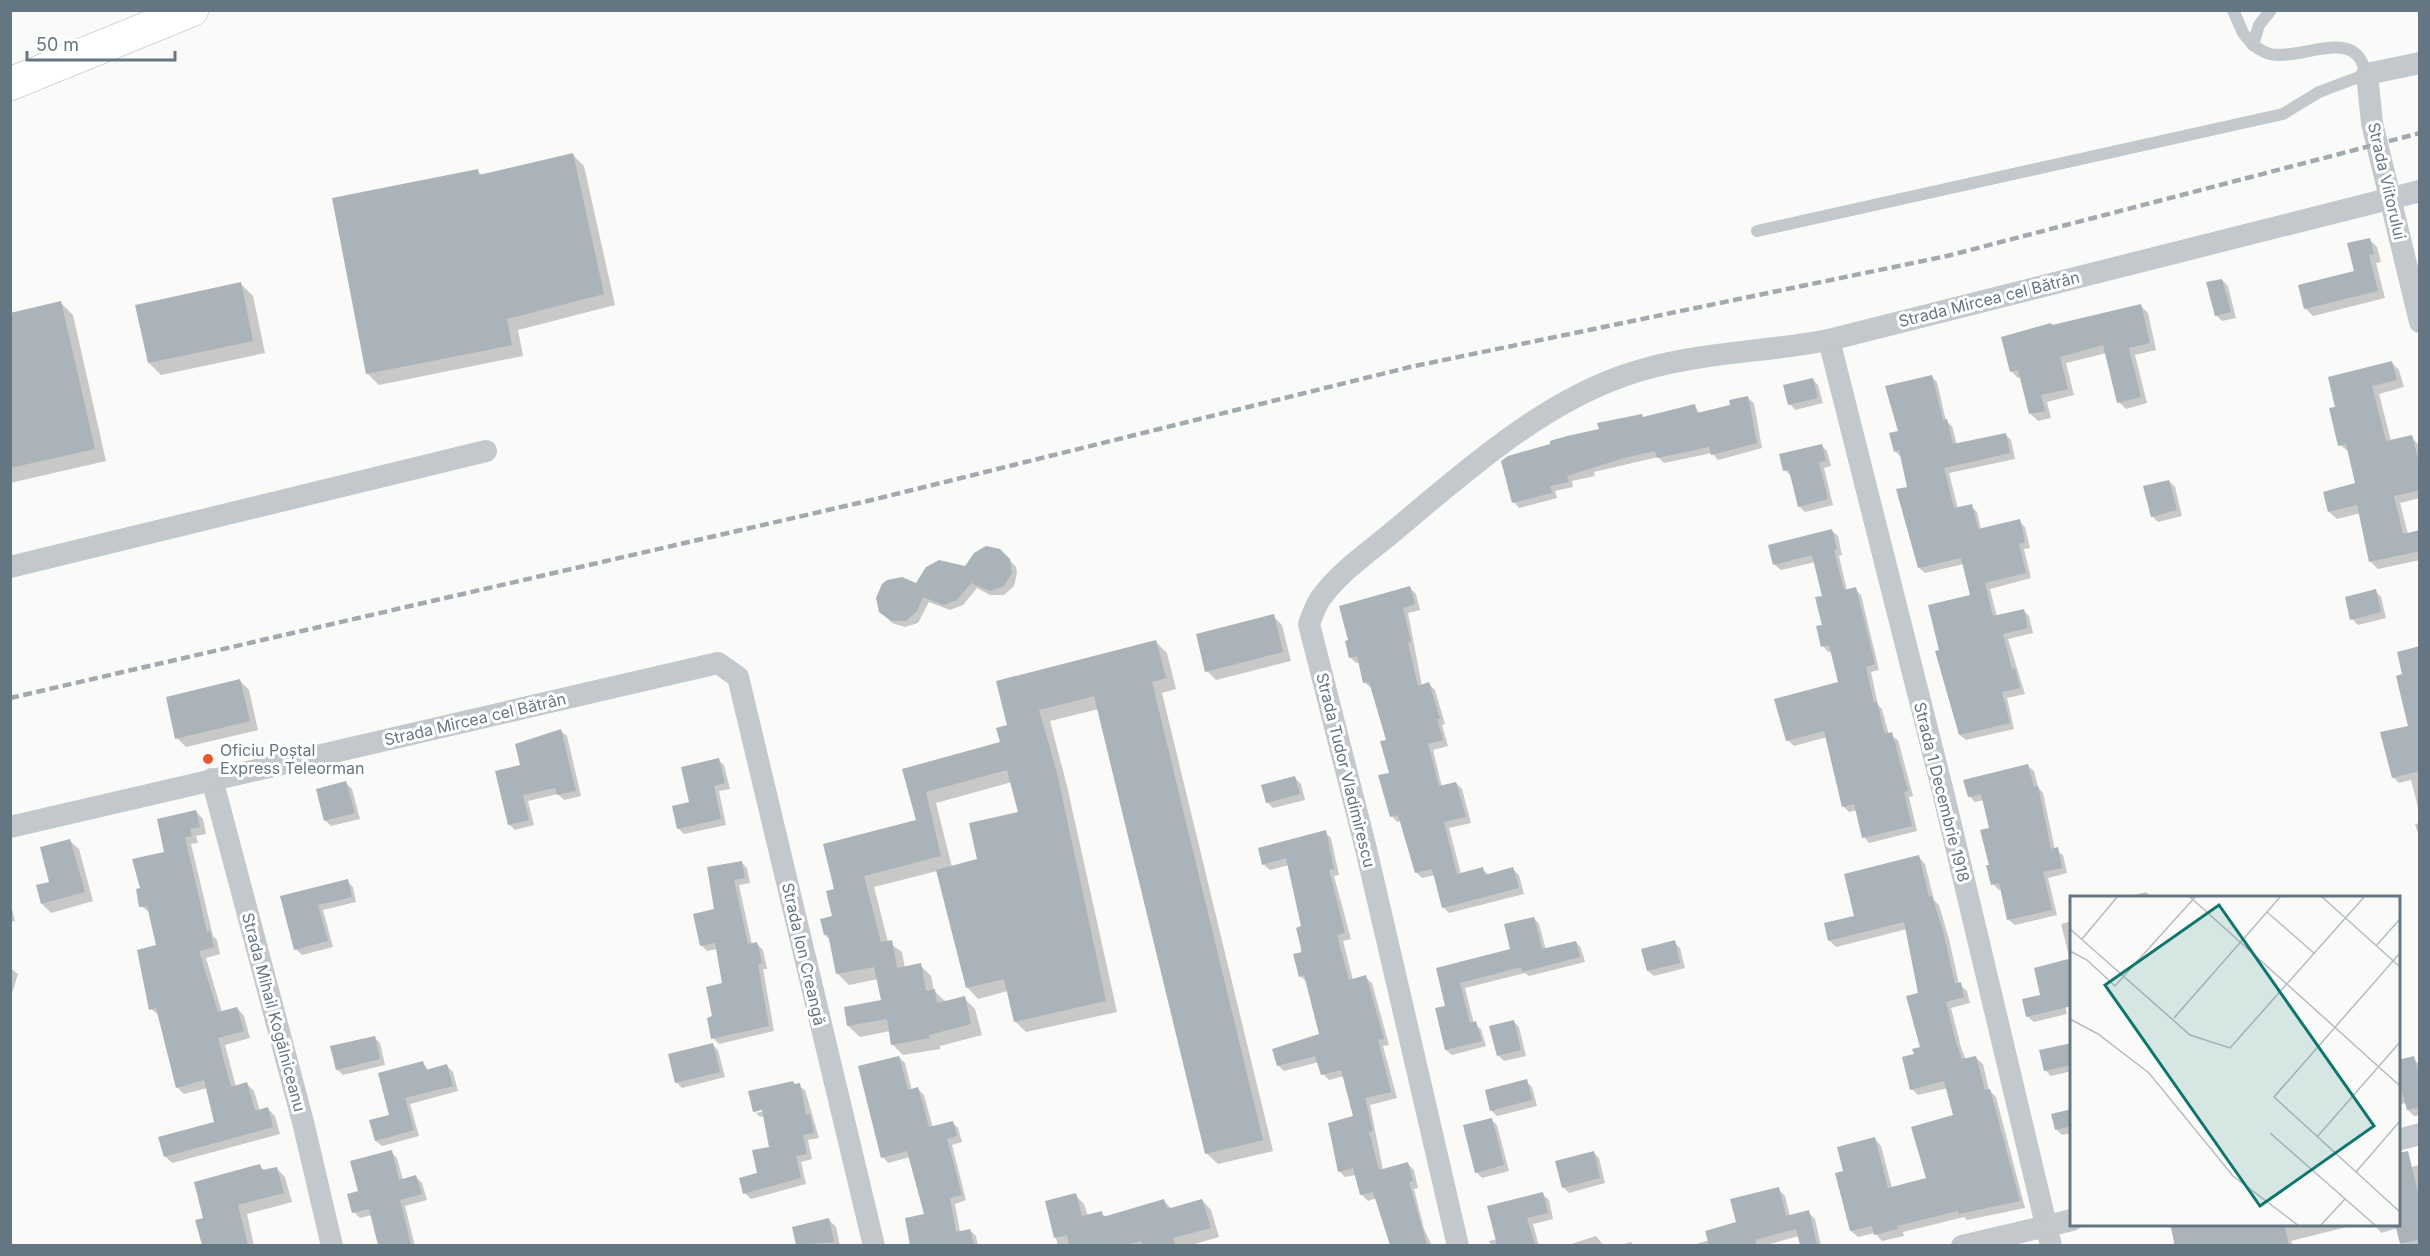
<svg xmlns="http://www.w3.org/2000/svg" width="2430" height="1256" font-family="Inter,sans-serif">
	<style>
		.shadow { fill: #0003; fill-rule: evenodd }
		.building { fill: #aab3b9 }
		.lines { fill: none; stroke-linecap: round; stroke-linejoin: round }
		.secondary-casing { stroke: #b3babf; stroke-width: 34 }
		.lane { stroke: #c3c8cc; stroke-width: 12 }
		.street { stroke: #c3c8cc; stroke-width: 22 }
		.secondary { stroke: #fff; stroke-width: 33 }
		.rail { stroke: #a2aab0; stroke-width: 4.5; stroke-dasharray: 9 4.5; stroke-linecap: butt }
		.poi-dot { fill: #e4572e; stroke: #fff; stroke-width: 2 }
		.labels { text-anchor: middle; stroke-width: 6; stroke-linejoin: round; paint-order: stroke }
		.street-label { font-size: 16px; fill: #657683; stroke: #fff }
		.poi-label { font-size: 16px; fill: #657683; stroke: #fff; text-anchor: start }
		.inset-road { fill: none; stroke: #b5bdc2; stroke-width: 1.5 }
		.view { fill: #0f766e; fill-opacity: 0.15; stroke: #0f766e; stroke-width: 3 }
		.inset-edge { fill: none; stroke: #657683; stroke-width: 3 }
	</style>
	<rect width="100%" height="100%" fill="#fafaf8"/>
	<g class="shadow">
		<polygon points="572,154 584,166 615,305 518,330 523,356 379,385 367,373 477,171 482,175"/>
		<polygon points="2369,239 2377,247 2381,262 2376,263 2385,298 2313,316 2305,308 2355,272"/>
		<polygon points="2222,280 2228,286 2236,318 2222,321 2216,315"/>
		<polygon points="241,284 253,296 265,353 161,375 149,363"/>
		<polygon points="61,303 73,315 106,461 10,483 10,314"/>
		<polygon points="2141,306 2148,313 2156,350 2135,355 2147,403 2126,409 2119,402 2107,353 2066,363 2074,395 2047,402 2051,418 2038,421 2031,414 2022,377 2018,378 2011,371 2053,327"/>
		<polygon points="2392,363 2399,370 2404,387 2379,394 2391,441 2411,436 2420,447 2420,498 2400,503 2408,534 2420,532 2420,560 2378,569 2371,562 2361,513 2337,519 2329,512 2325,493 2357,485 2349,452 2340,445 2337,408"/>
		<polygon points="1931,376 1937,382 1946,421 1952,426 1957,445 2005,434 2011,440 2015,459 1949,473 1958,509 1971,506 1977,512 1981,530 2019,521 2025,527 2030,548 2024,549 2031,578 1990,589 1997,617 2023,610 2029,616 2033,633 2008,639 2025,694 2007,698 2014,729 1966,740 1960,735 1940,651 1972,596 1964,564 1925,573 1919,568 1909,488 1901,457 1895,451 1899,432"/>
		<polygon points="1812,379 1818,385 1823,403 1795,410 1790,404"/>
		<polygon points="1748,398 1754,403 1762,448 1718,460 1712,453 1664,463 1658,457 1594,472 1595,476 1572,481 1573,487 1555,491 1557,498 1519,508 1514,502 1600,430 1642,415 1644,418 1694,405 1700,414 1732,406"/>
		<polygon points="1821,445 1827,451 1831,466 1824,468 1833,505 1805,512 1799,506 1791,476 1785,470"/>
		<polygon points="2169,481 2175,487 2182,516 2158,522 2152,516"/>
		<polygon points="1832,531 1838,536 1842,555 1839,556 1847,591 1855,589 1861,595 1879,670 1871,672 1878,705 1882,709 1889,735 1898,740 1913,796 1909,797 1917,831 1869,843 1864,837 1857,810 1849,812 1843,806 1827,737 1794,746 1788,740 1840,683 1832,651 1828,652 1823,646 1823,597 1815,562 1781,570 1775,565 1770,546"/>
		<polygon points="1000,550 1016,567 1017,573 1014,586 1004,595 990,595 977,588 963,605 950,610 929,602 918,623 905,627 892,623 886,616 917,584 965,568"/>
		<polygon points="1410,588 1416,594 1420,610 1408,613 1422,686 1429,684 1435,690 1445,724 1442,725 1448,746 1433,750 1442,787 1456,783 1462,789 1471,823 1449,828 1461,874 1482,869 1489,875 1513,869 1519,875 1524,894 1449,913 1443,907 1435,875 1422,878 1416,872 1401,821 1397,822 1392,816 1388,741 1372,688 1365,683 1360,662 1356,663 1350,657"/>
		<polygon points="2375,591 2381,597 2386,618 2358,625 2352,619"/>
		<polygon points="1273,616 1282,625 1291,661 1216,680 1207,671"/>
		<path d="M 1156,642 L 1167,653 L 1176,689 L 1162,693 L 1273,1151 L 1218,1164 L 1206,1153 L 1099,709 L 1050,721 L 1067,786 L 1117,1012 L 1026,1032 L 1015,1021 L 1008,991 L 978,999 L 967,987 L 937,871 L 874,887 L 888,942 L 902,952 L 905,968 L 920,965 L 931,976 L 934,991 L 946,1002 L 964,998 L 975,1009 L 982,1035 L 940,1046 L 940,1049 L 903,1055 L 892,1044 L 890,1031 L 860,1037 L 848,1026 L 845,1008 L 882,1001 L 878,979 L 849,985 L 838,974 L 831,941 L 825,935 L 834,917 L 836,890 L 918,821 L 904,770 L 1002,743 L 1009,726 ZM 1012,782 L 1020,813 L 979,860 L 952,867 L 936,803 Z"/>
		<polygon points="2420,648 2420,815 2411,780 2399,783 2393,777 2410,727 2404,675"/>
		<polygon points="240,681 249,690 258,730 186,747 177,738"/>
		<polygon points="561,731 567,736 581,796 564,800 558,794 528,801 534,825 515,830 509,824 522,766"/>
		<polygon points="718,760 724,765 730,789 719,791 726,825 684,834 678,828"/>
		<polygon points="2028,766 2034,771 2038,787 2043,793 2055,850 2063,855 2067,873 2048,878 2057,915 2015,925 2009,920 2002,889 1999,890 1993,884 1991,829 1984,800 1975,802 1969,796"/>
		<polygon points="1295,778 1301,784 1305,800 1273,808 1267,802"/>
		<polygon points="346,783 352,789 360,819 331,826 325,820"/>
		<polygon points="196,811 203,819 206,834 196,836 198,843 191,844 213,936 217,940 220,954 206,958 222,1012 237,1008 244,1016 250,1038 225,1045 236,1087 247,1084 254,1091 260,1111 268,1109 275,1116 280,1134 172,1163 165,1156 216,1123 207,1088 184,1094 177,1087 160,1016 151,1009 158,946 151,913 141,906 141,890"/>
		<polygon points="2420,823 2420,840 2415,824"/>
		<polygon points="1325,832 1331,838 1339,875 1334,876 1351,939 1343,941 1353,980 1365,977 1372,983 1389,1045 1383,1046 1397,1098 1370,1105 1383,1170 1408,1164 1414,1170 1418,1188 1414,1189 1424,1229 1432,1246 1392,1246 1377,1198 1368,1201 1361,1194 1356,1175 1345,1177 1339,1171 1355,1118 1344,1076 1329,1080 1323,1074 1319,1062 1284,1071 1278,1065 1321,1035 1308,983 1300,976 1302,927 1289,865 1270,870 1263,864"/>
		<polygon points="69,840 79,849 93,901 51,913 42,904"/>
		<polygon points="1919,857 1925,864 1934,900 1939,905 1949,939 1959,984 1967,991 1970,1003 1951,1008 1961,1047 1966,1060 1976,1058 1983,1064 1989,1090 1996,1097 2025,1208 1967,1220 1964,1217 1903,1232 1904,1236 1882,1241 1875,1233 1858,1237 1851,1231 1845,1172 1875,1139 1881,1146 1892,1188 1928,1179 1955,1116 1948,1088 1918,1095 1912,1089 1915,1055 1921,1048 1919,994 1907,929 1836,947 1829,940"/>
		<polygon points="741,862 747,868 750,883 739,885 752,945 757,944 763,950 767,969 763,969 774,1031 719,1044 713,1038 714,1017 724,985 717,949 707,951 701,945"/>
		<polygon points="347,881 353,887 356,902 323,910 333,947 302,955 296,949 282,897"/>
		<polygon points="2146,892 2152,898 2123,898"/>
		<polygon points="10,901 15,921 10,922"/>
		<polygon points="1534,918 1539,924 1546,950 1576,942 1581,948 1585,962 1529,976 1525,973 1465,988 1474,1024 1481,1029 1486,1046 1452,1055 1446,1050 1447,1007 1438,969 1512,950"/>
		<polygon points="2072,921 2072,1004 2065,1005 2067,1014 2034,1022 2028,1017 2070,960 2061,924"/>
		<polygon points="1674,942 1680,948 1685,968 1654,976 1648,971"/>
		<polygon points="10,968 18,974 10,1000"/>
		<polygon points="1513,1021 1519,1027 1526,1056 1504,1061 1498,1055"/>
		<polygon points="374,1037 380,1043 385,1065 343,1075 337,1069"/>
		<polygon points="712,1044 718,1050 725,1077 682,1088 676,1082"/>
		<polygon points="2072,1046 2072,1071 2051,1076 2045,1070"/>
		<polygon points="899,1057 905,1063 912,1091 918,1089 924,1095 933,1128 952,1122 958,1128 962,1142 952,1145 966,1200 955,1204 960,1232 970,1230 976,1236 978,1246 902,1246 911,1243 926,1215 910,1157 888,1163 883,1157"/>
		<polygon points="2413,1058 2419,1064 2420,1115 2414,1116 2408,1110 2406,1103 2398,1105 2398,1062"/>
		<polygon points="423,1063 429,1071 447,1066 453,1072 458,1091 410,1104 419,1136 382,1146 376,1141"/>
		<polygon points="1526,1081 1532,1087 1537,1106 1497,1116 1491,1110"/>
		<path d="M 792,1082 L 805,1090 L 819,1138 L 808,1140 L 812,1159 L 801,1162 L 806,1184 L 751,1199 L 745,1193 L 741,1179 L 759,1174 L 754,1151 L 770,1148 L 764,1116 L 760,1117 L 754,1111 L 750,1092 ZM 769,1107 L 769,1110 L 756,1113 L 756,1110 Z"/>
		<polygon points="2072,1110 2072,1133 2062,1135 2056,1129"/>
		<polygon points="1491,1120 1497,1125 1509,1171 1482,1178 1476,1172"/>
		<polygon points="391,1152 397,1158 403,1180 416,1177 422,1183 427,1200 405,1206 415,1246 379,1246 372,1215 360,1218 354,1212 360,1192"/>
		<polygon points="1593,1152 1599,1158 1605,1183 1569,1193 1563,1187"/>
		<polygon points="2420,1165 2420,1246 2404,1246 2398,1228 2381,1233 2374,1224 2398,1224 2398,1170"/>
		<polygon points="260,1166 265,1171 276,1168 285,1177 292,1202 247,1214 254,1246 203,1246 197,1221 205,1219"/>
		<polygon points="1778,1189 1785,1196 1790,1216 1808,1212 1815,1219 1821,1246 1801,1246 1799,1236 1763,1246 1690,1246 1709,1240 1738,1224"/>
		<polygon points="1542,1194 1549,1200 1553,1219 1533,1224 1539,1246 1491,1246 1489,1241 1497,1239"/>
		<polygon points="1075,1195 1084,1204 1088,1216 1101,1213 1106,1217 1164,1201 1172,1209 1202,1200 1211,1210 1219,1237 1188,1246 1058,1246 1047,1202"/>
		<polygon points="829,1220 836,1227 840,1246 797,1246 794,1228"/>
		<polygon points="2173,1224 2359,1224 2291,1241 2293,1246 2174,1246"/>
		<polygon points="1596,1236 1604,1246 1565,1246"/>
		<polygon points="1631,1242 1635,1246 1616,1246"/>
	</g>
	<g class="building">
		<polygon points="573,153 604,294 507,319 512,345 366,374 332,198 478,169 479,175"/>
		<polygon points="2370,238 2374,254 2369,255 2378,291 2304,309 2298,285 2354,271 2347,243"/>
		<polygon points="2222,279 2231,312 2215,316 2206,282"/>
		<polygon points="241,282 253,341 148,363 135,305"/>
		<polygon points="61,301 95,449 10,468 10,313"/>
		<polygon points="2141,304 2150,343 2129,348 2141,397 2117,403 2103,345 2060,357 2068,389 2041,395 2045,411 2029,414 2018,370 2010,372 2001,337 2051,323 2052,325"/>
		<polygon points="2392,361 2397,380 2372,386 2386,441 2412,435 2420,467 2420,490 2394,496 2403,534 2420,530 2420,551 2369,562 2357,505 2328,512 2323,492 2355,483 2346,444 2338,446 2329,408 2335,407 2328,377"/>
		<polygon points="1932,375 1943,420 1947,419 1953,444 2006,433 2010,453 1944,468 1954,508 1972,504 1978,529 2020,519 2025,542 2019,544 2026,573 1985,583 1993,616 2024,609 2028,628 2003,634 2012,669 2015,668 2020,688 2002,692 2010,723 1959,735 1935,651 1939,650 1928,605 1970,595 1961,558 1918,568 1896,489 1907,487 1899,450 1894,452 1889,433 1898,431 1885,386"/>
		<polygon points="1813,378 1818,398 1788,405 1783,385"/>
		<polygon points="1748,396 1757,443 1711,455 1709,447 1657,458 1655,451 1624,458 1567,476 1569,482 1550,486 1552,493 1512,503 1501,461 1508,456 1550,444 1550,441 1567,436 1599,429 1597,423 1642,414 1643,417 1695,404 1697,413 1730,405 1729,400"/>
		<polygon points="1822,444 1826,461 1819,462 1828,499 1798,507 1789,470 1783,471 1779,454"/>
		<polygon points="2169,480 2177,510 2151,517 2143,486"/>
		<polygon points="1832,529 1837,549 1834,550 1844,590 1856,587 1875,664 1866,667 1874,703 1877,702 1885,734 1892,732 1908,791 1904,792 1912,826 1862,838 1854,804 1842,807 1824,731 1786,741 1774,699 1838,682 1829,645 1821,647 1816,626 1822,625 1815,597 1822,596 1812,555 1773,565 1768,545"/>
		<polygon points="986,546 1000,549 1010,559 1012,573 1004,586 990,591 971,583 957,600 943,605 923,597 917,611 906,621 891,621 879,612 876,598 882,584 887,580 902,577 916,583 926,567 939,560 965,566 974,553"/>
		<polygon points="1410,586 1415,604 1403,608 1411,642 1408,643 1418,686 1429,682 1440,719 1437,719 1443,740 1428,744 1439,786 1456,782 1466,817 1444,822 1457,874 1483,867 1485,875 1513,867 1519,888 1442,908 1432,869 1415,873 1398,815 1390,817 1378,775 1389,773 1380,741 1386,740 1369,682 1363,683 1357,656 1349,658 1345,641 1348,640 1339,606"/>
		<polygon points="2376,589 2381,612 2350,620 2345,597"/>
		<polygon points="1274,614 1283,652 1205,672 1196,634"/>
		<polygon points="1156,640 1166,678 1152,682 1263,1140 1205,1154 1094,696 1039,710 1057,773 1106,1001 1014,1022 1004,979 966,988 936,870 977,859 969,823 1018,812 1007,770 926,792 941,856 864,876 881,942 892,940 897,968 921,963 926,991 935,989 937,1003 965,996 971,1024 929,1035 930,1038 891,1045 887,1019 847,1026 844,1007 881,1000 874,967 836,974 828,934 824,935 820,919 832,916 826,891 834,889 823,844 916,820 902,769 1000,742 996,728 1007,725 996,681"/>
		<polygon points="2420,646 2420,771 2392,778 2380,732 2408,726 2396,676 2402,674 2397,652"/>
		<polygon points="240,679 250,721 175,739 166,697"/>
		<polygon points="561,729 576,791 557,795 555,788 523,795 529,820 508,825 495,771 520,765 515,744"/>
		<polygon points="719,758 725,783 714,786 721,819 677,829 672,806 689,802 681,767"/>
		<polygon points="2028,764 2034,787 2038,786 2051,849 2058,847 2062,868 2043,872 2052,910 2007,920 1999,883 1991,885 1986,865 1989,865 1980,830 1989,828 1981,794 1968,797 1963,780"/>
		<polygon points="1295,776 1300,794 1266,803 1261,785"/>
		<polygon points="346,781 355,813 324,821 316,789"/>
		<polygon points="196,810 200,827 190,829 192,836 185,837 207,932 210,931 214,947 199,951 218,1012 237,1007 244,1031 218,1038 231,1087 247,1082 255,1111 268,1107 273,1127 164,1157 158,1137 214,1122 204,1080 176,1088 156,1008 149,1010 137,950 156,945 147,906 139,907 136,889 140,888 132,859 164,852 157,819"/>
		<polygon points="1326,830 1334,869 1329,870 1345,933 1337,935 1349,980 1366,975 1384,1039 1378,1040 1391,1092 1365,1098 1373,1131 1369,1132 1379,1170 1408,1162 1413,1181 1409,1182 1427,1245 1390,1245 1373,1192 1360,1195 1353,1168 1338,1172 1328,1123 1353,1116 1341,1070 1321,1075 1315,1056 1277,1066 1272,1049 1319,1034 1304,975 1299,977 1293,954 1302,952 1296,928 1301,926 1286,858 1262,865 1258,848"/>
		<polygon points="70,839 85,892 41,904 36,885 49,882 40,847"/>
		<polygon points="1919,855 1929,897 1932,896 1943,931 1955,984 1961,982 1964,997 1946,1002 1955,1039 1962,1059 1976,1056 1985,1090 1990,1089 2020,1201 1959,1214 1958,1211 1897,1226 1898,1229 1874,1235 1872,1226 1850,1231 1835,1173 1843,1171 1837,1147 1875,1137 1888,1188 1926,1178 1911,1127 1953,1115 1944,1081 1910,1090 1902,1057 1914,1054 1912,1049 1920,1047 1906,996 1918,993 1904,922 1828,941 1824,923 1854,916 1844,874"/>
		<polygon points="742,861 745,878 734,880 748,944 757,942 762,963 758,964 769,1026 711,1039 707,1018 712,1016 706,987 722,983 715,943 700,946 693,914 714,909 707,867"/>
		<polygon points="348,879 352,897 318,905 328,941 294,950 280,896"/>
		<polygon points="1534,917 1542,949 1576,941 1580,957 1522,972 1521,967 1460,983 1470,1023 1476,1021 1482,1041 1445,1050 1435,1008 1445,1006 1436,968 1510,949 1504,924"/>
		<polygon points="1675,940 1680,963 1647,971 1641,949"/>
		<polygon points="2072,958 2072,1006 2026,1017 2022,999 2040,995 2034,968"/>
		<polygon points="1514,1020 1521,1050 1497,1056 1489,1026"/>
		<polygon points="375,1036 380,1059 336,1070 330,1046"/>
		<polygon points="713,1043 720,1072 675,1083 668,1054"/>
		<polygon points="2072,1043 2072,1065 2044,1071 2039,1050"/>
		<polygon points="899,1056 908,1090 918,1087 929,1127 953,1121 957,1136 947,1139 962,1195 950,1198 956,1232 970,1229 974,1245 910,1245 905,1218 924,1214 907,1151 881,1158 858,1066"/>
		<polygon points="2414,1056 2420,1080 2420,1107 2407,1110 2398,1078 2398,1060"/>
		<polygon points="423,1061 426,1070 447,1064 453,1086 405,1098 414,1130 375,1141 369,1120 389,1115 378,1073"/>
		<polygon points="1527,1079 1532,1100 1490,1111 1485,1090"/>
		<polygon points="793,1081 794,1084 800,1083 806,1115 810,1114 814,1133 803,1135 807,1154 796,1156 801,1178 743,1194 739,1178 757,1173 752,1150 769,1147 762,1110 753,1112 748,1091"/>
		<polygon points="2072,1109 2072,1126 2055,1130 2051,1114"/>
		<polygon points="1492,1118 1504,1165 1475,1173 1463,1125"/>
		<polygon points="392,1150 399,1180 416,1175 422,1194 400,1200 411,1245 378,1245 369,1209 352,1213 347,1194 358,1191 350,1161"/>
		<polygon points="1594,1151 1600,1178 1562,1188 1555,1161"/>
		<polygon points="2408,1151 2420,1201 2420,1239 2400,1244 2395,1224 2398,1224 2398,1153"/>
		<polygon points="260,1164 262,1170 277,1167 284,1193 238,1205 248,1245 202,1245 195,1220 203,1218 194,1182"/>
		<polygon points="1779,1187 1786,1216 1809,1210 1817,1245 1800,1245 1796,1229 1755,1240 1757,1245 1709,1245 1705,1231 1736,1222 1730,1199"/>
		<polygon points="1543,1192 1548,1213 1527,1218 1535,1245 1497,1245 1487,1206"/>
		<polygon points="1076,1193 1082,1216 1102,1211 1103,1217 1164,1199 1167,1209 1202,1199 1211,1228 1173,1238 1175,1245 1142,1245 1141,1241 1126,1245 1069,1245 1067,1235 1054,1238 1045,1201"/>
		<polygon points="829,1218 834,1242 796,1245 792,1227"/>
		<polygon points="2170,1224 2284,1224 2289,1245 2175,1245"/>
	</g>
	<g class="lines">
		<defs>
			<polyline id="secondary" points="10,84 192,10"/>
		</defs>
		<use href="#secondary" class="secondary-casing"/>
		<g class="lane">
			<polyline points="2233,10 2243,33 2253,45 2259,25 2271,10"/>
			<path d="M 1757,231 L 2283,114 L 2319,92 L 2367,74 C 2364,68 2362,59 2356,54 C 2338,37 2294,60 2270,54 C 2264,53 2258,48 2253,45"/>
		</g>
		<g class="street">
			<polyline points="2420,63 2367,74 2372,123 2420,322"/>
			<polyline points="1829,340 1943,792 2051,1246"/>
			<polyline points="10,567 486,451"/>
			<polyline points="212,779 303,1122 332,1246"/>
			<polyline points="10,827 718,663 738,677 874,1246"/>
			<polyline points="2398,1140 2420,1134"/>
			<path d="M 1458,1246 L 1366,849 L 1309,624 C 1312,616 1315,607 1320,599 C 1339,572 1369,552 1394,531 C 1462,474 1539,405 1623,376 C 1689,352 1761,353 1829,340 L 2420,191"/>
			<polyline points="1962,1246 2072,1220"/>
		</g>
		<use href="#secondary" class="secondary"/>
		<polyline class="rail" points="10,698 876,499 1410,367 1947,256 2420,133"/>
	</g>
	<circle class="poi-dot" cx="208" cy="759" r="6"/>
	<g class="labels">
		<g class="street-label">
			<text transform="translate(2387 181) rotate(77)" y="6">Strada Viitorului</text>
			<text transform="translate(1989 299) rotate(-14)" y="6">Strada Mircea cel Bătrân</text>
			<text transform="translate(475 719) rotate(-13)" y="6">Strada Mircea cel Bătrân</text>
			<text transform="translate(1346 770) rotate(76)" y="6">Strada Tudor Vladimirescu</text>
			<text transform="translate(1942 792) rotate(76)" y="6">Strada 1 Decembrie 1918</text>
			<text transform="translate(804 954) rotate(77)" y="6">Strada Ion Creangă</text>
			<text transform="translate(274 1012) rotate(75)" y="6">Strada Mihail Kogălniceanu</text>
		</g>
		<g class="poi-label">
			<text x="220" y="756">Oficiu Poștal<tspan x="220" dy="18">Express Teleorman</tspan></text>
		</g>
	</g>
	<g transform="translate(2070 896)">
		<rect width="330" height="330" fill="#fafaf8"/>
		<path class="inset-road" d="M 119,0 L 330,190M 251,0 L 330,71M 197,16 L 245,58M 0,33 L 120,139 L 160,152 L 295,0M 12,43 L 48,0M 306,50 L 330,23M 0,55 L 17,64 L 45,90 L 126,0M 330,57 L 204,201 L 330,316M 104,122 L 211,0M 0,123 L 28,138 L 79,177 L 163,280 L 229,330M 200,237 L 306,330M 247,241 L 330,146M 286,276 L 330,225M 250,330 L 275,303"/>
		<path class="view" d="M 149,9 L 304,230 L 190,310 L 35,89 Z"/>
		<rect width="330" height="330" class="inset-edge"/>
	</g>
	<rect width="2430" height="1256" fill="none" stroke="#657683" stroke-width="24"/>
	<path d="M27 51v9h148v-9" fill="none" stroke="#657683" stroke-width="3"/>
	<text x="36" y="51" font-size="18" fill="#657683" stroke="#ffffff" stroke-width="4.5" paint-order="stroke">50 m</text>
</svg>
